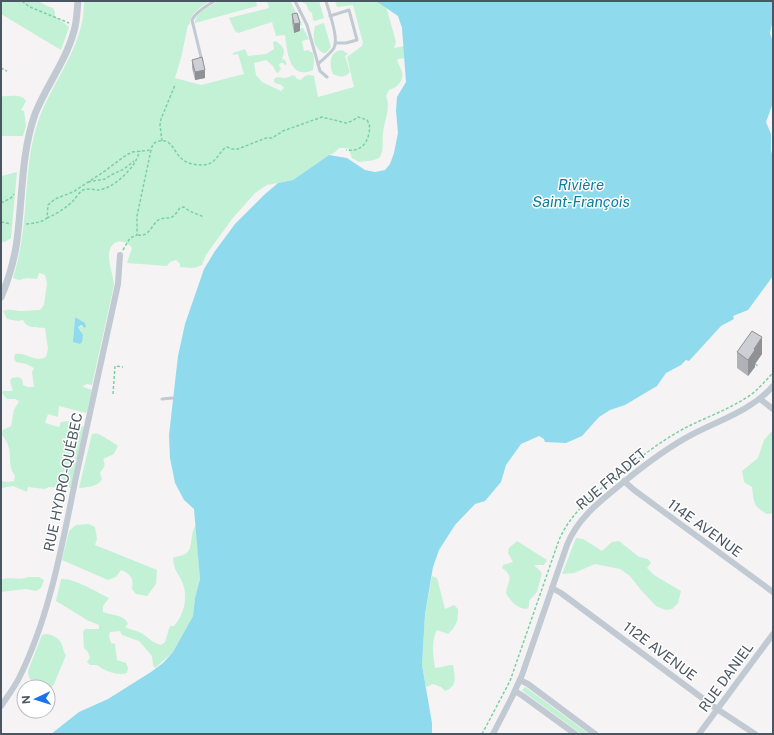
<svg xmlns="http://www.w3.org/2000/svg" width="774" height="735" font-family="'Public Sans',sans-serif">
<rect width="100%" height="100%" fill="#f5f3f3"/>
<!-- green -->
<g fill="#c3f1d5" fill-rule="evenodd">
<path d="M1,1H38L47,6L53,8L55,12V16L69,27L61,50L1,14Z"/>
<path d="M84,1H209C202,7 190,13 190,24L188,25L181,58L175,78L201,85L244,74L238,54L233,55V53L245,49L248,56L266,54L274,49L273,42L276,41C284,48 286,49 282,59L285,60L287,64L285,65L283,63H280L279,65L281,69L278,73L276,72L273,66L266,60L254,63L256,75L262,82L281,91L284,88C281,83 278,85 274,82V79L277,77C282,78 288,79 292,75L295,76L297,79L301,80C304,75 309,74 314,76L318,97L354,87L347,57L362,46L363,43L353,5L337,7L335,1H376L386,6L396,42L394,48L404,46L405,58L397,59C398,64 401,68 402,72C404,81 397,88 389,90L386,96C387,99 388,102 388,105C388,115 384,123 383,133C382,140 384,151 380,157C377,161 364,161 359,162L352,158L348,148H339L334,153L329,155L293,180L267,185L255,193L232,219L206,255L202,265L194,268L180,267V264L176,260L170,262L167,266L127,263L132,248C124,237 111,240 109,253C108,261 113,275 114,285L92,385L87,384L83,386V387L92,390L87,411L86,413L59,406L58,417L48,414L45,423L59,427L61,422L71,421L84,427L71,488L49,487L45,489L28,487L27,492L13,486L1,488V481L8,482L14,481L15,476C7,465 12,455 8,445C7,441 3,437 2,434L3,430L11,426L14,410L19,401L15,399H7L2,393L3,391H13L10,381L12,378L18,377L22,379L23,385L28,387H34L32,372L34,368L26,364L16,362L14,359L15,354C28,352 33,363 46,357L48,349L45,328C36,327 27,329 23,320L18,321L7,319L3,311C10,308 16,311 23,311C29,311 34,310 40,310L44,305L47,283L45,275L39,273L37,279L26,278L19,280L13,278C18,262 21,246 23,230C28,191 26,153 40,116C55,78 85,44 84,1ZM75,318H77L85,323L83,327L78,325L79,329L81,330L73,340Z"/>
<path d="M218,1H256L257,6L195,23C195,12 210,7 218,1Z"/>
<path d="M267,1H291C293,10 300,16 302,25L298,26L292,23L294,33L300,32L299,29L303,28L309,39L302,41L304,51L309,50L310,52H312C315,57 314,64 313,70C289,81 287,50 285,35L276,36L272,22L241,32L238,33L235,31L229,18L269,8Z"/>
<path d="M300,1H319L324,18L315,21L313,20L312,13L309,11L306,4Z"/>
<path d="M324,23L331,47L326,53H323C312,46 313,36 315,26Z"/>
<path d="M342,50L348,54L345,56L350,72C345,78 339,77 333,74C329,64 329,51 342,50Z"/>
<path d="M1,96C9,97 21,93 26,101L21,110L24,111L26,126L23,136H1Z"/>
<path d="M17,172L11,238L5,242H1V176Z"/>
<path d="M773,430V513L767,514C753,506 754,503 752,487L744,482L742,471L758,458L764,440Z"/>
<path d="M92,434C94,434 96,433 98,434C101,435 116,444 118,446L114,454L103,459C106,466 104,467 100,473L102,479C97,487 89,487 79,488Z"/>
<path d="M89,524L95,527L97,539L95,545L157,570L156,584L147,596L136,594L132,589C134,579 131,574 121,570L116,577L108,580L62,560L69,531L76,525Z"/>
<path d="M196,525L200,579L195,598L193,616L173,652L155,668L153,665L152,656L139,641L122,635L120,631L110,632L109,636L111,643L115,644L117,660L126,663L128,668L127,673C118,676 104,671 97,665H90L87,662L90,658L88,652L84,648L83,632L85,629H99V625L87,620L56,601L61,579C74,578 97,592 109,598L103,606V612C111,615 125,615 128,624L125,627C130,630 136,630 141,633C148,637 152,643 161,645L165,642L170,626H174C184,615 188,598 183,584C179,574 173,569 173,558C177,556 182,556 185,554C194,550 189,534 196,525Z"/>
<path d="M576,538L583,539L602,551L612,542L619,541L639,557L648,559L651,563L647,568L654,575L681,591L678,603L672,609L666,610L656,606L641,590L630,576L620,569L595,564L574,573L562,574Z"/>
<path d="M517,541L547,560L544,565H534L542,573L537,592L529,601V606L527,609C518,609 510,601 506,593C508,580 515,577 502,568L503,565L513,562L508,553L509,548Z"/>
<path d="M432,576L437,578L445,609L454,605L458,609C458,622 457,625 448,634L437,630C431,641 433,656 435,668C442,668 446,665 453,665C455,677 458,686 445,691L441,687L433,684L426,687L422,665L425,614Z"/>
<path d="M29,577H39L44,580L41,588L36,591L26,589L1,592V580C11,576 19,581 29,577Z"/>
<path d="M45,634C52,634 60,638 62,645C64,650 63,651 66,655L54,684L51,688L48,689V687C38,687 28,682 28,671L42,635Z"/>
<path d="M525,687L528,689L589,734H581L524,692L522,690Z"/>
</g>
<!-- water -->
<g fill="#90daee">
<path d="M376,1H772L773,6V20L770,33L773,42V103L766,122L771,134V150L773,158V276L748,310L733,316L734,319L721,326L689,361L686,360L681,365L666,373L657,386L625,405L610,410L599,417L582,436L566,443L545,442L544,439L539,436L521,444L506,465L501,482L485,501L475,504L455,525L439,550L433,567L425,614L422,665L432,723V734H51L79,712L108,699L151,672L163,663L173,652L193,616L195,598L200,579L194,509L184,500L175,483L170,458L169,435L178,356L185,324L204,269L215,251L235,224L264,195L278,183L293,180L329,155L347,158L365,170L375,172L385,170L390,164L394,153L398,133L396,111L397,97L406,82L402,28L398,16Z"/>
<path d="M75,318H77L85,323L86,326L85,328L81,325L78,327L83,335L82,342L80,344L73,342V340Z"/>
</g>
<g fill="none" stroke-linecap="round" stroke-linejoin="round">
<!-- path -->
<g stroke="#7ad0a6" stroke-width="1.5" stroke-dasharray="3 2" stroke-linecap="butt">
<path d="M22,1L30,7L69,23"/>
<path d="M1,68L7,71"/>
<path d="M162,141L160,125L161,119L175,85"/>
<path d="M88,182L105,179L111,175L124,169L134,161"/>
<path d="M1,203L11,198L14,194"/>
<path d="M47,218C56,214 66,208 73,201C76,198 79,192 83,190C88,188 94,190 99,190C112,188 128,174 135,162C137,159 138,155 140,151"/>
<path d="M1,222L11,224"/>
<path d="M26,224C34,223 41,223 47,218L48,205L55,199L73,192L102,173L125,156L132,152L151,150"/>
<path d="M138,235C148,237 151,227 157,221C161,217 167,219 172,217C176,215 177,211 180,208L184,207C190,212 197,214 204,217"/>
<path d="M123,250L130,238L137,235V216L151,150C152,145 154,142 159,141C172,138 174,153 182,159C187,164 196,165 203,165C218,164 218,151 227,147L232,149H238L266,138H272L283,131L322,117L346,123L352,121L358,117L367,120C370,125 370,128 369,133C367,145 359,152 346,150"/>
<path d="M755,364L758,366"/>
<path d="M113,394L115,366L123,367"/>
<path d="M482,734L510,681L559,540C572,510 598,491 623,471C642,456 661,441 683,429C704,418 728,410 749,396C758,390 765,381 773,373"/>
</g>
<!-- service -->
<g stroke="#c1cad2" stroke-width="3">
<path d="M295,1L307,25L320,71L327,77"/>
<path d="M330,16L349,10L357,40L346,43H336"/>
<path d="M202,61L192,20C195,12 207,6 214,1"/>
<path d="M318,64C323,59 330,54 334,48C339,38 329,12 326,1"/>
<path d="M162,399L173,398"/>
</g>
<!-- minor -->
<g stroke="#c1cad2" stroke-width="6">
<path d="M760,399L773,409"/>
<path d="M624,481L634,490L773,592"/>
<path d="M552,588L561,593L717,709L755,734"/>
<path d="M520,680L528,684L595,734"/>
<path d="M515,691L523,696L575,734"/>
<path d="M1,706C7,697 14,688 19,678C50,616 62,545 76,477C90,413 104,348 118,284L120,255"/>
<path d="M493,734L512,697L522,675L567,545C577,519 599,502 620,485C643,466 666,448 693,434C720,420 752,410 773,386"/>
<path d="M699,734L773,634"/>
</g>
<!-- tertiary -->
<path stroke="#c1cad2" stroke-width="7" d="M1,297C8,281 13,264 16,247C23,202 20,157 35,114C46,86 66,61 74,31C77,21 77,11 78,1"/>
</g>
<!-- wall -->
<g fill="#b0b2b7">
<path d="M292,14L300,31L294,33L292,23Z"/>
<path d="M192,60L205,78L195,80L192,68Z"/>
<path d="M737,352L762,354L755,364V367L748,376L737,368Z"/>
</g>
<!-- shaded-wall -->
<g fill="#909195">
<path d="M300,23V31L294,33V24Z"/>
<path d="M205,70V78L195,80V72Z"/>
<path d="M762,337V354L755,364V367L748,376V360L754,349Z"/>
</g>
<!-- building -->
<g fill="#cdcfd5" stroke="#909195">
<path d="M297,13L300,23L294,24L292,14Z"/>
<path d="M202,57L205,70L195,72L192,60Z"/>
<path d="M752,331L762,337L754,349L755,350L748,360L737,352Z"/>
</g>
<g text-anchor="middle" stroke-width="3" stroke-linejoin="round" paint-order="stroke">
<!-- street labels -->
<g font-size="14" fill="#4a5661" stroke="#fff">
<text transform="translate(611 479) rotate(-40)" y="5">RUE FRADET</text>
<text transform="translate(63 482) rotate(-78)" y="5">RUE HYDRO-QUÉBEC</text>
<text transform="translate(705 528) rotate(36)" y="5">114E AVENUE</text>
<text transform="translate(660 651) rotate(37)" y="5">112E AVENUE</text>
<text transform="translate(726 677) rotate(-54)" y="5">RUE DANIEL</text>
</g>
<!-- water labels -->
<g font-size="15" font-style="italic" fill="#0c7c9b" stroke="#fff">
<text x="581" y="190">Rivière<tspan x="581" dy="17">Saint-François</tspan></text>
</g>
</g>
<!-- border -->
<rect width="774" height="735" fill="none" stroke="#4a5661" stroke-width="4"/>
<!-- north arrow -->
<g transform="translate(36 699) rotate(266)"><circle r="19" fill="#ffffff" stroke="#b7bbc0"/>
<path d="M0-3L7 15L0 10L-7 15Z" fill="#1a73e8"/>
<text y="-6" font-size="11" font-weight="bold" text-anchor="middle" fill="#4a5661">N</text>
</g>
</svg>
